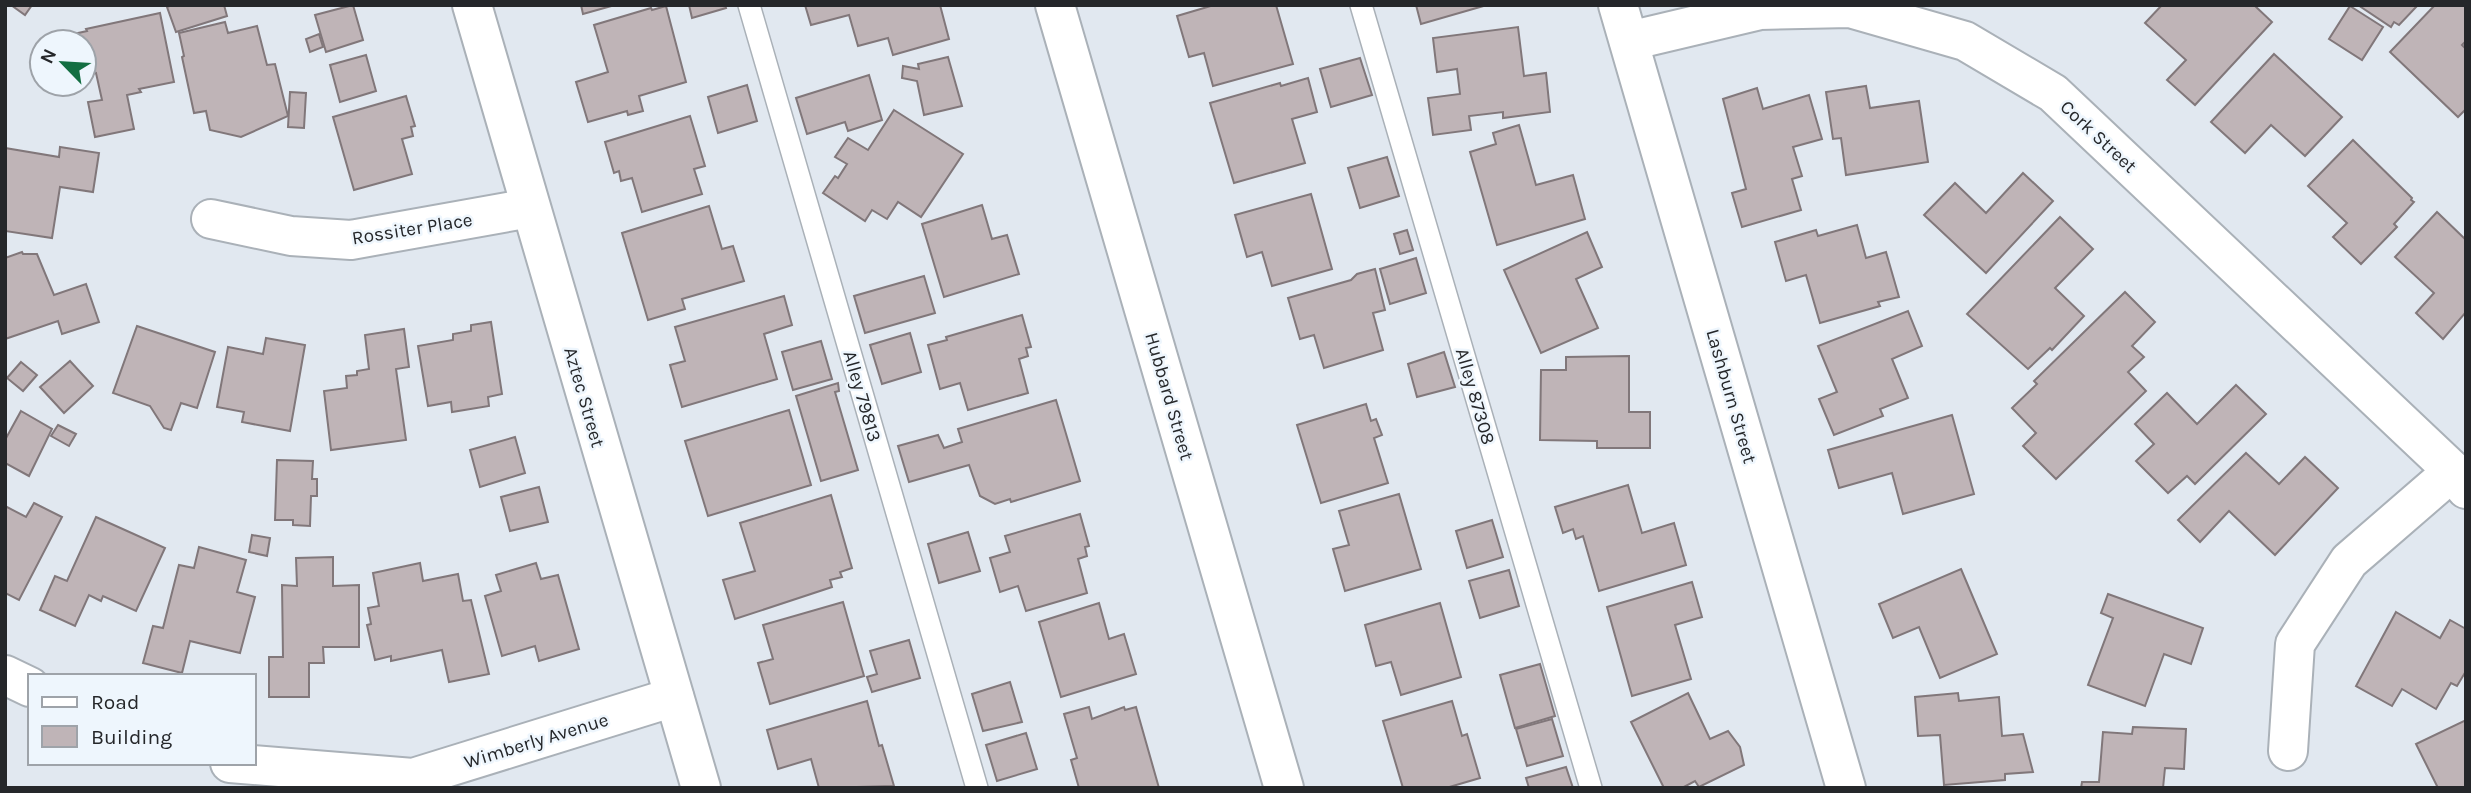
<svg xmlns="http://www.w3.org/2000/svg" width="2471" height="793" font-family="Karla,sans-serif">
<rect width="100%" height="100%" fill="#e1e8f0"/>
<!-- building -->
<g fill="#bfb4b7" stroke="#81777a" stroke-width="2">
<path d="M11,5H32L25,15Z"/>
<path d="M172,5H224L227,16L176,32L167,7Z"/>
<path d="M353,5L363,40L326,52L315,15Z"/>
<path d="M581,5H615L583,14Z"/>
<path d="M689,5H725L726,8L692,18Z"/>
<path d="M805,5H940L949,39L893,55L888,38L858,46L849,15L811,25Z"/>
<path d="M1214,5H1276L1293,64L1213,86L1204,53L1189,57L1177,16Z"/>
<path d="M1416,5H1487L1421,24Z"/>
<path d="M2162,5H2254L2272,22L2195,105L2167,80L2186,60L2145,23Z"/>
<path d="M2358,5H2418L2399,25L2394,22L2391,27Z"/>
<path d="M2435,5H2466V41L2462,45L2466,49V109L2458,117L2390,52Z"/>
<path d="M666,6L686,82L639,96L643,111L628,115L627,111L588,122L576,82L608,72L594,25L651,8L652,10Z"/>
<path d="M2350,6L2383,27L2362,60L2329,39Z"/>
<path d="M160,13L174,82L139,89L141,92L127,95L134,129L95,137L88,102L102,100L96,73L84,76V42H69L74,34L87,31L86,29Z"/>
<path d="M225,22L228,33L257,26L267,65L275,64L288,116L241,137L210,130L206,111L194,113L182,57L184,56L179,33Z"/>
<path d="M1518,27L1524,76L1546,73L1550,112L1503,118V112L1469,116L1471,130L1433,135L1428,98L1460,94L1457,69L1437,72L1433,38Z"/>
<path d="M319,34L323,47L310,52L306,39Z"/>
<path d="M2274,54L2342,117L2305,156L2271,125L2245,153L2211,122Z"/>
<path d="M366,55L376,91L340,102L330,65Z"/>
<path d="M948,57L962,106L924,115L917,81L902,78L903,66L919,69L918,64Z"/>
<path d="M1360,58L1372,95L1331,107L1320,69Z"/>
<path d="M869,75L882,120L848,131L845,122L807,134L796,98Z"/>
<path d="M1308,78L1317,112L1292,119L1305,163L1234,183L1210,103L1280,83L1281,86Z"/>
<path d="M747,85L757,121L718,133L708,97Z"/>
<path d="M1866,86L1870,108L1919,101L1928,162L1846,175L1841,138L1833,139L1826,92Z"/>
<path d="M1757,88L1763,109L1809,95L1822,139L1793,147L1802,176L1792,179L1801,210L1742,227L1732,193L1746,189L1723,99Z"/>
<path d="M290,92L306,93L304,128L288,127Z"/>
<path d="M406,96L415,126L411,127L413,136L402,139L412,174L354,190L333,117Z"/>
<path d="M894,110L963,154L921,217L898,202L887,219L872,210L865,221L823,193L835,176L838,178L847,164L835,157L848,138L868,150Z"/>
<path d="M690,116L705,166L694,169L702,194L642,212L632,178L621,181L619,171L614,173L605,142Z"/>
<path d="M1519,125L1536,185L1573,175L1585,219L1497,245L1470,152L1496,144L1493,133Z"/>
<path d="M2353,140L2412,198L2411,200L2414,202L2394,224L2397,227L2361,264L2333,237L2347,223L2308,186Z"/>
<path d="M60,147L99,153L93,192L60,187L52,238L5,231V148L59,157Z"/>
<path d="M1387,157L1399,196L1360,208L1348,168Z"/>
<path d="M2023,173L2053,201L1986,273L1924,215L1955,183L1986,213Z"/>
<path d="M1311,194L1332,269L1272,286L1262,252L1247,257L1235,215Z"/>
<path d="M982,205L992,239L1007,235L1019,274L944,297L922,224Z"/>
<path d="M709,206L722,249L733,246L744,281L682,299L685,309L648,320L622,233Z"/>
<path d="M2437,212L2466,240V312L2443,339L2416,313L2434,293L2395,257Z"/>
<path d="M2060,217L2093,249L2055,288L2084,316L2052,350L2050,348L2028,369L1967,314Z"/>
<path d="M1857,225L1866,258L1886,252L1899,297L1878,302L1880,306L1820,323L1806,275L1786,281L1775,242L1816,230L1818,236Z"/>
<path d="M1407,230L1413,250L1400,254L1394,234Z"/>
<path d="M1587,232L1602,267L1576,279L1598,328L1541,353L1504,270Z"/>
<path d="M22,252L23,254H37L54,295L86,284L99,322L62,334L58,321L5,339V258Z"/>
<path d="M1416,258L1426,293L1390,304L1380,269Z"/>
<path d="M1375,269L1385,310L1373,313L1383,350L1324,368L1314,335L1300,339L1288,298L1351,280L1357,274Z"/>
<path d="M924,276L935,313L865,333L854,296Z"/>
<path d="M2125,292L2155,322L2132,346L2144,357L2128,372L2146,391L2056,479L2023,446L2036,433L2012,408L2037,384L2034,381Z"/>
<path d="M784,296L792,325L764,334L777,379L682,407L670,365L685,361L675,327Z"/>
<path d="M1908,311L1922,346L1892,359L1908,398L1880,409L1883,416L1834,435L1819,399L1837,392L1818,346Z"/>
<path d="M1022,315L1031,347L1026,348L1028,356L1019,359L1028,393L968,410L960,383L940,389L928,345L947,340L946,337Z"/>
<path d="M491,322L502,394L488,397L489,406L452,412L451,402L428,406L418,346L453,340V334L471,331V325Z"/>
<path d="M137,326L215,352L197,408L181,403L171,430L164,428L150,406L113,393Z"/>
<path d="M404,329L409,367L396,369L406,440L331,450L324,391L347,388L346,376L357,375V371L369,369L365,335Z"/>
<path d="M910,333L921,372L882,384L870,345Z"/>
<path d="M266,338L305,345L290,431L242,422L244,412L217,407L228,347L263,354Z"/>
<path d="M821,341L832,379L793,390L782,352Z"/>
<path d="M1444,352L1455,387L1417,397L1408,364Z"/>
<path d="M1629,356V412H1650V448H1597V441L1540,440L1541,370H1566V357Z"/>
<path d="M70,361L93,386L64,413L40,387Z"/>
<path d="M21,362L37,375L23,391L7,378Z"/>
<path d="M838,383L839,391L835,392L858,470L821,481L796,396Z"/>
<path d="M2236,385L2266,414L2195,484L2187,476L2168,493L2136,461L2154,444L2135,424L2167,393L2197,424Z"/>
<path d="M1056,400L1080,481L1011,502L1010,499L995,504L980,496L969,465L909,482L898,446L938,435L944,448L962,442L958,429Z"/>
<path d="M1366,404L1371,421L1376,419L1382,435L1374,438L1388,483L1321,503L1297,425Z"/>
<path d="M789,410L811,485L708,516L685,441Z"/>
<path d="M21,411L52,429L29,476L5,463V440Z"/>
<path d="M1952,415L1974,494L1903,514L1892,473L1839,488L1828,450Z"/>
<path d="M58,425L76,434L69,446L51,436Z"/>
<path d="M515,437L525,473L480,487L470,450Z"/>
<path d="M2246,453L2279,484L2305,457L2338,488L2275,555L2229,511L2200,542L2178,520Z"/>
<path d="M277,460L313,461L312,479H317V496H311L310,526L293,525V520H275Z"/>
<path d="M1628,485L1642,533L1674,523L1686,565L1599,591L1583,536L1576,539L1573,529L1563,533L1555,507Z"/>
<path d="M539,487L548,522L510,531L501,497Z"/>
<path d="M1399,494L1421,569L1345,591L1333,549L1349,545L1339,511Z"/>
<path d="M831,495L852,568L840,572L842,577L830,580L832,587L735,619L723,580L755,571L740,523Z"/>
<path d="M34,503L62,517L19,600L5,593V506L26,517Z"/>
<path d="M1080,514L1089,546L1085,547L1087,556L1078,559L1087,593L1026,611L1018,586L1000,592L990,558L1010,552L1005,536Z"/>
<path d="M96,517L165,548L136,611L103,596L101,601L89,595L75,626L40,610L55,576L67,581Z"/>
<path d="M1492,520L1503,557L1467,568L1456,531Z"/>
<path d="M968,532L980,571L939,583L928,544Z"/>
<path d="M252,535L270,538L267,556L249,552Z"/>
<path d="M199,547L246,560L237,592L255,597L240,653L190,641L182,673L143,663L153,626L163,628L179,565L194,568Z"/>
<path d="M333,557V586L359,585V647H323L324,663H309V697H269V657H283L282,585L297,586L296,558Z"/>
<path d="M420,563L423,581L458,574L463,601L471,600L489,674L449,682L442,650L391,661V656L375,660L367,625L371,624L368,608L379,606L373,573Z"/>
<path d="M536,563L541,579L558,575L579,649L539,661L535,646L502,656L485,596L501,591L496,575Z"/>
<path d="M1961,569L1997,654L1940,678L1919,627L1893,638L1879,604Z"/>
<path d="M1509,570L1519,606L1480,618L1469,581Z"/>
<path d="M1692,582L1702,617L1675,625L1691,679L1632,696L1607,607Z"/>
<path d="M2108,594L2203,628L2191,664L2164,654L2145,706L2088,685L2113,618L2101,613Z"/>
<path d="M843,602L864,676L770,704L758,663L773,659L763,625Z"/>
<path d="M1099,603L1109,639L1124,634L1136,674L1061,697L1039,622Z"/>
<path d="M1440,603L1461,677L1401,695L1391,662L1376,666L1365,625Z"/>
<path d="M2396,612L2440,638L2450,620L2466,629V671L2457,686L2451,683L2436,709L2402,689L2392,706L2356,686Z"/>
<path d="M909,640L920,678L872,692L867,677L877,674L870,651Z"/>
<path d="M1540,664L1555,716L1515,728L1500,675Z"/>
<path d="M1010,682L1022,722L983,731L972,694Z"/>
<path d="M1688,693L1710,739L1728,731L1740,747L1744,765L1699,787L1695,781L1682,788H1664L1631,722Z"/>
<path d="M1958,693L1959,701L1999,697L2002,736L2023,734L2033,772L2005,774V780L1944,785L1940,735L1918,736L1915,697Z"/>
<path d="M867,701L879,746L882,745L894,786L819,788L811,759L778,769L767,730Z"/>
<path d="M1452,701L1462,736L1467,734L1480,778L1446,788H1403L1383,721Z"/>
<path d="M1089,707L1092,719L1124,707L1125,710L1136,707L1159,788H1079L1071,760L1077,758L1064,714Z"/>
<path d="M1552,719L1563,756L1527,766L1516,729Z"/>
<path d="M2466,720V788H2438L2416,744Z"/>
<path d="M2133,727L2186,729L2184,769L2165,768L2163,788H2081L2082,782H2099L2103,732L2132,734Z"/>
<path d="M1026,733L1037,769L997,781L986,745Z"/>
<path d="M1566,767L1573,788H1529L1526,778Z"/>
</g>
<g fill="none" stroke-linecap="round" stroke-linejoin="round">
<!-- service casing -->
<g stroke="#aab1b8" stroke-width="24">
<g id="service">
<path d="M749,5L977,788"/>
<path d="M1361,5L1591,788"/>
</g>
</g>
<!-- minor casing -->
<g stroke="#aab1b8" stroke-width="42">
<g id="minor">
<path d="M472,5L701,788"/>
<path d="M1618,5L1846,788"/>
<path d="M1629,41L1760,10L1850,8L1965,41L2053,93L2453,471L2466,489"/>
<path d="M211,219L291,236L351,240L530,208"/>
<path d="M5,675L30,687"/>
<path d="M2288,751L2295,644L2349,561L2453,471"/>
<path d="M230,763L413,778L674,697"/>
</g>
</g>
<!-- secondary casing -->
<g stroke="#aab1b8" stroke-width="42">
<path id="secondary" d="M1055,5L1284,788"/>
</g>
<!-- service -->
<use href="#service" stroke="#fff" stroke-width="21"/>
<!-- minor -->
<use href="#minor" stroke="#fff" stroke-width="38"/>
<!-- secondary -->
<use href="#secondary" stroke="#fff" stroke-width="38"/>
</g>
<g text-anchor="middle" stroke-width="5" stroke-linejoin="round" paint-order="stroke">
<!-- street labels -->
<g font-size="19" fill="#25272a" stroke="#eef6fd">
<text transform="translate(2099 136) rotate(43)" y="7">Cork Street</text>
<text transform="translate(412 228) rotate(-9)" y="7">Rossiter Place</text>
<text transform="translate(863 396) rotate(74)" y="7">Alley 79813</text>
<text transform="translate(1170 396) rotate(74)" y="7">Hubbard Street</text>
<text transform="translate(1476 396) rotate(74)" y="7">Alley 87308</text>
<text transform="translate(1732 396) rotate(74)" y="7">Lashburn Street</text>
<text transform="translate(585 397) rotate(74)" y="7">Aztec Street</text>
<text transform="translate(536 740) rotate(-17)" y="7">Wimberly Avenue</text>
</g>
</g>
<!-- border -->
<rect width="2471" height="793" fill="none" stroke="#25272a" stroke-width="14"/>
<!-- legend -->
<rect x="28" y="674" width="228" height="91" fill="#eef6fd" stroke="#9ea3a9" stroke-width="2"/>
<rect x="42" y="697" width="35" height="10" fill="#ffffff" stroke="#9ea3a9" stroke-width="2"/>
<text x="91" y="709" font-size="21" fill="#25272a">Road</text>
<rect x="42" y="726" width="35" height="21" fill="#bfb4b7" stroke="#9ea3a9" stroke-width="2"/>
<text x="91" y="744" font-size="21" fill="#25272a">Building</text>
<!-- north arrow -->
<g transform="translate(63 63) rotate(295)"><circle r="33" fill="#eef6fd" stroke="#9ea3a9" stroke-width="2"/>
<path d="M0-5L12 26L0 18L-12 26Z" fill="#136e42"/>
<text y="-10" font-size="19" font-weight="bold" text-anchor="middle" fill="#25272a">N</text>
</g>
</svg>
